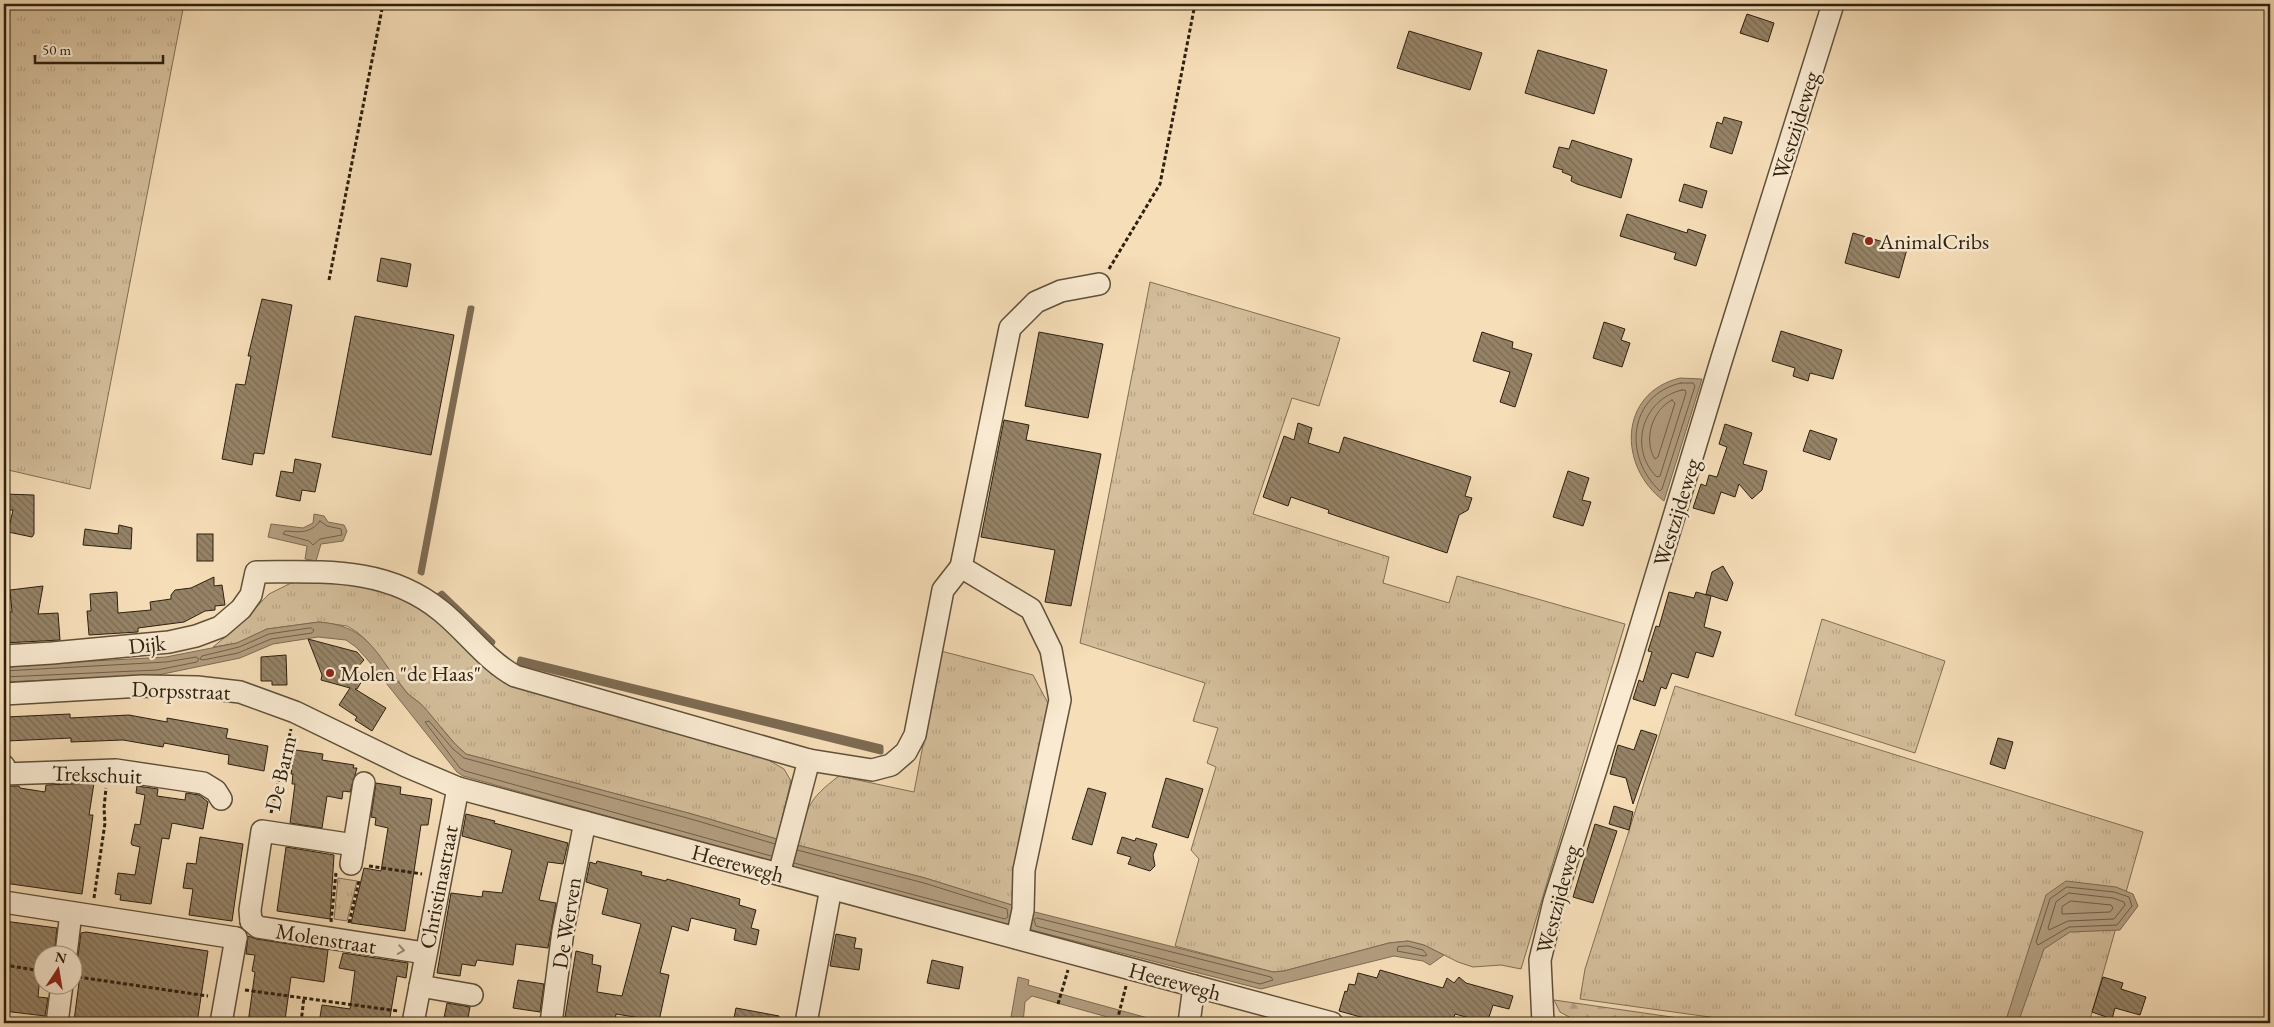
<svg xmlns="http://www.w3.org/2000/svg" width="2274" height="1027" font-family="'EB Garamond',serif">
<defs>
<pattern id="grass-tufts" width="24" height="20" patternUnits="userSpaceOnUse" patternTransform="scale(1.25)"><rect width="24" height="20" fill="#d4be9b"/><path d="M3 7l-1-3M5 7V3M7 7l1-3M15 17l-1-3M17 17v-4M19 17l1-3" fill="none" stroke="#b6a384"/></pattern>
<pattern id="forest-firs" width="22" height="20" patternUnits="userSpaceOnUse" patternTransform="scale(1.25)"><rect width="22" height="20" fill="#d4be9b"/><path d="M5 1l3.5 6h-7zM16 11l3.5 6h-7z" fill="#b6a384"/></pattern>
<pattern id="building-back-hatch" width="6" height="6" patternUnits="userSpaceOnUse" patternTransform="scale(1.25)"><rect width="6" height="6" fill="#968367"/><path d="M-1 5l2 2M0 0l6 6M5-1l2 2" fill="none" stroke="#7b6b53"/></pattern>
</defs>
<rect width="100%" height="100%" fill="#f6deb8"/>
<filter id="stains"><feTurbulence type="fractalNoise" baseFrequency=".004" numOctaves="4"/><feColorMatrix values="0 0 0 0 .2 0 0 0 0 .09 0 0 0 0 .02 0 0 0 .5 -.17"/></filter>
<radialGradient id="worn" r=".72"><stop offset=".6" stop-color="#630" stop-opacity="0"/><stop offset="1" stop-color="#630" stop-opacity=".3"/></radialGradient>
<!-- grass -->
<g fill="url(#grass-tufts)" stroke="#806f55">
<path d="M4,4H184L90,489L4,469Z"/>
<path d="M1150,282L1340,338L1319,406L1292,398L1253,514L1389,557L1383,583L1449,603L1457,576L1625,624L1521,969L1501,965L1473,967L1458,962L1424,945L1408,941L1389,943L1284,971L1273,972L1175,946L1199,859L1191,850L1216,767L1207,763L1218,728L1193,721L1205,683L1080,643Z"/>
<path d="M318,580L370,587L411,601L427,611L491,674L515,687L765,758L784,769L791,781L777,839L692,814L466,754L457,746L421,704L408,694L367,641L357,632L347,626L319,622L267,629L237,643L213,647L235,629L269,594L291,583Z"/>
<path d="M1822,619L1945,661L1915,753L1795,715Z"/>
<path d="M941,651L1033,675L1050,707L1015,906L925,878L797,845C807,808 807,800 839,776L914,792Z"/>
<path d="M1675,686L2143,832L2089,1023H1753L1580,999L1585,969Z"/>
<path d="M338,878L357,881L347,921L334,919Z"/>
</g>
<!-- forest -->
<path fill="url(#forest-firs)" stroke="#806f55" d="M1554,1000L1713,1023H1624L1573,1019L1560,1012Z"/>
<!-- water -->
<g fill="#b29d7f" stroke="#7d6b52">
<path d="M1680,378L1702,379L1664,501C1618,467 1618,393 1680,378Z"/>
<path d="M314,514L324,516L328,522L344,525L347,531L343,541L321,544L316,561L305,559L307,546L268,537L271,524L303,528L313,523Z"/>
<path d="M319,622C372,626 377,658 407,693C412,698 418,701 422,705C437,721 449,740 466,754L692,814L797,845L925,878L1015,906L1011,925L837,880L463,776L457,772L367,659L356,647L346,640L318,637L273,644L240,658L158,675L4,682V666L166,657L237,643L267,629Z"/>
<path d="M2066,881L2116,887L2133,894L2138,906L2120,930L2070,932L2044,949L2018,1023H2005L2046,895Z"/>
<path d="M1031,911L1273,972L1284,971L1389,943L1408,941L1424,945L1444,955L1430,965L1423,961L1394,956L1261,989L1028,929Z"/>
<path d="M1018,977L1029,980L1028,985L1166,1023H1129L1032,996L1025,1002L1023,1023H1010Z"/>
</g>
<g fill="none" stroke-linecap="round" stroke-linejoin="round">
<!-- shore -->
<g stroke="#705e47" stroke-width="1">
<path d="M1681,383H1693L1695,386L1662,489L1660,491C1623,457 1628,395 1681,383Z"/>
<path d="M1682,390H1685L1686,393L1660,476L1657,477C1628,449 1642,399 1682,390Z"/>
<path d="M1672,400L1675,403L1658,457L1655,459C1643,440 1652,410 1672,400Z"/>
<path d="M320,521L327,526L341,529L342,535L320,539L313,545L309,541L283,534L285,531C300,532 310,534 320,521Z"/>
<path d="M311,628L314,630L312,633L271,639L238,653L203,660L200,659L202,656L239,647L269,634Z"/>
<path d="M4,671L166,662L196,657L199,659L197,662L157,670L4,677"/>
<path d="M771,856L465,771L460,768L425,722L429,721L453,749L464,758L691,819L775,844"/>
<path d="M794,863L1005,919L1008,917L1007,909L924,883L797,850"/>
<path d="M2067,887L2114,892L2129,897L2132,906L2117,925L2069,927L2038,945L2036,942L2050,899Z"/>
<path d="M2069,893L2113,898L2124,902L2125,905L2114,919L2068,921L2049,930L2048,928L2056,902Z"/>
<path d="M2071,901L2111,905L2113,908L2110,912L2062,914V907Z"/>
<path d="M1037,918L1271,977L1273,980L1260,984L1036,926L1034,920Z"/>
<path d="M1408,946L1423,950L1427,955L1424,956L1397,951L1398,947Z"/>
</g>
<!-- stream -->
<g stroke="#7d6b52" stroke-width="5">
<path d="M470,308H472L422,573L420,572Z"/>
<path d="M442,593L493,642L491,645L439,595Z"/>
<path d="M520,659L881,747V752L519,663Z"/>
</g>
</g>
<!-- building -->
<g fill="url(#building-back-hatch)" stroke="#2d200f">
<path d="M1747,14L1774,23L1768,42L1740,33Z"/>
<path d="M1409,31L1482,53L1470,90L1397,68Z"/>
<path d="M1538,50L1607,70L1594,114L1525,93Z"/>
<path d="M1724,117L1742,122L1732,154L1710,147L1717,122L1722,124Z"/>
<path d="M1572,140L1632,159L1621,198L1577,184L1571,181L1572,176L1562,172L1563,170L1553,167L1559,147L1569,149Z"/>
<path d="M1684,184L1707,191L1702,208L1679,201Z"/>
<path d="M1627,214L1687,233L1688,229L1706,235L1696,266L1674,259L1676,253L1620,236Z"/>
<path d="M1853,233L1907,249L1899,278L1845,263Z"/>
<path d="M381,258L411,264L407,287L377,281Z"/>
<path d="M262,299L292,305L264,454L254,453L252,465L222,459L236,384L245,385L251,356H248Z"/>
<path d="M355,316L454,335L431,455L332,437Z"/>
<path d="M1604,322L1625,329L1621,340L1630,343L1622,367L1593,358Z"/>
<path d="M1781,331L1842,350L1833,379L1810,373L1808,381L1793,376L1795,368L1772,361Z"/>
<path d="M1039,332L1103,344L1088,418L1025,406Z"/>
<path d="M1482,332L1513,342L1512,348L1532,354L1515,407L1500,402L1510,372L1473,361Z"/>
<path d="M1004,420L1029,425L1026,440L1101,454L1071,606L1045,602L1055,550L981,537Z"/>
<path d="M1298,423L1312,428L1308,443L1339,453L1344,437L1471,477L1465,496L1472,498L1468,510L1459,515L1447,553L1328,513L1329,510L1291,497L1288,506L1263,497L1284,436L1294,440Z"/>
<path d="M1725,424L1752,433L1743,464L1767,471L1762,490L1752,499L1739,484L1735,497L1721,492L1714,514L1693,508L1701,484L1706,486L1709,475L1717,477L1727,447L1719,444Z"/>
<path d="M1810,430L1837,439L1830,460L1803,451Z"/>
<path d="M295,459L321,464L315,492L302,490L300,501L276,496L281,471L293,473Z"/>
<path d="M1568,471L1589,478L1582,500L1591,502L1583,526L1553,517Z"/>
<path d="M4,494L34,495V534L32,537L8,532L13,510H4Z"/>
<path d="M119,525L132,528L131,549L83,545L85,529L118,534Z"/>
<rect x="197" y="534" width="16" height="27"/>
<path d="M1723,566L1733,583L1727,601L1706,594L1712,572Z"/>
<path d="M214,577V586L222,585L225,605L215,606V610L205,611L184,622L138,628V632L89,635L87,611H91L90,594L117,592L118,613L151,610L150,602L171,599V595L175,590L191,588Z"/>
<path d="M43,586L38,614L58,613L60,640L4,643V612H12L10,590Z"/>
<path d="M1669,592L1694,598L1696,592L1711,596L1704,627L1721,632L1713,657L1696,652L1688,678L1672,673L1666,689L1661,687L1655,706L1633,699L1639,680L1643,682L1652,652L1648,651L1656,626L1659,627Z"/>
<path d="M308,639L357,652L364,660L355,670L365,676L357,689H355L386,708L372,731L355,720L357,717L339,705L350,688L321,680L322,675Z"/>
<path d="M286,655L287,685H272V681H261V657Z"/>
<path d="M70,714V718L129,715L167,722V718L228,729L226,738L268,746L264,771L228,764L229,755L164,743L163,747L123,740L71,742V738L7,741L6,717Z"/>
<path d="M1641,730L1657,735L1633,804L1626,778L1610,774L1618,745L1634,750Z"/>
<path d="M1998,738L2013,742L2005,769L1990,764Z"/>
<path d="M296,750L323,754L322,760L354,765L353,768H357L350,792L343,791L342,799L327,796L322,828L290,823L295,784H292L293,774H291L294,753Z"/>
<path d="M1166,778L1203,789L1188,838L1152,827Z"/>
<path d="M94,783L89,815H93L82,894L4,883V786H19L20,788L45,792L46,785Z"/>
<path d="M376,783L401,787L400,794L432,799L428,825H421L405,931L351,923L364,868L381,871L388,828L375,825L376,818L371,817Z"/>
<path d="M137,786L158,789L157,796L185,800L186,793L199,795L208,802L203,829L172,823L169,839L162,838L151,904L120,900L121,895L115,894L118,873L135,875L140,847L132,845L131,843L135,824L140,825L145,795L136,793Z"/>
<path d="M1088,788L1106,793L1092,845L1072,839Z"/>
<path d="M1614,806L1633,812L1629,830L1609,824Z"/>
<path d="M466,814L495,821L494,823L568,843L563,864L548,862L539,900L556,903L548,948L516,944L513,965L477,960L475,966L462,964L460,976L437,973L451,893L482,897L483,891L502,893L512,850L462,836Z"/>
<path d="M1595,824L1617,831L1593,903L1573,897Z"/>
<path d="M200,837L243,844L232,921L189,915L193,889L183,888L187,863L196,864Z"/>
<path d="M1122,837L1135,841L1136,838L1157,844L1153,855L1155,866L1150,871L1128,864L1131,857L1117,853Z"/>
<path d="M286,847L334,855L330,919L277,911Z"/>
<path d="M597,861L642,872L641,875L666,881L667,879L740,899L739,905L756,910L751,928L759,930L756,945L734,940L736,929L691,918L688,931L672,926L660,973L669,975L659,1021L616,1014L615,1023H564L576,951L593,955L592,964L601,966L597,992L622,996L641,924L602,914L608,889L586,882L590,862L596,864Z"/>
<path d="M4,921L57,928L54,954H42L38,997L48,998L45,1016L4,1011V968L8,940L4,939Z"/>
<path d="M86,932L208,951L197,1023H90L74,1021L80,975L72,974V964L78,956L81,933Z"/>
<path d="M836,934L856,938L854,948L862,949L859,970L830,966Z"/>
<path d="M248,936L256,939L328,950L324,982L291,977L285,1020L267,1017L266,1023H248L255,972L252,971L255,955L246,954Z"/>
<path d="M343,953L408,963L406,978L397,976L389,1023H319L322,1005L350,1009L355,971L339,968Z"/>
<path d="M932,960L963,967L959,989L927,983Z"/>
<path d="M1380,970L1443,988L1447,978L1454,983L1459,977L1466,983L1513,996L1509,1009L1493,1005L1487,1023L1455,1014L1452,1023H1382L1339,1011L1345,991L1347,992L1349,984L1355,985L1358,973L1377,978Z"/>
<path d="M2103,977L2123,983L2121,989L2146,997L2140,1015L2115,1008L2112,1019L2092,1012Z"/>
<path d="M518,980L544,984L540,1012L513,1008Z"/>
<path d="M447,1003L470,1007L467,1023H443Z"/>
<path d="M736,1008L779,1016V1023H733Z"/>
</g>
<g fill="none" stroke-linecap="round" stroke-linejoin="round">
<!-- minor casing -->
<g stroke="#5f5039" stroke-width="24">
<g id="minor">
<path d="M961,567L1031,609L1051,650L1060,700L1024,870L1023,910L1017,938"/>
<path d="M4,656L52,653L169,642L196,636L220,627L241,609L251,595L256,572C322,572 386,566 441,611C467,632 486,660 515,676L809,760L872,770L891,765L906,752L915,735L943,590L961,567L1010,328L1036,302L1061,291L1099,284"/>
<path d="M4,694L142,686L197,687L240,692L295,712L406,766L458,788L1332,1023"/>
<path d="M4,766V774L116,770L203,783L216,791L221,799"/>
<path d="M351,864L354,845"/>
<path d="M779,874L809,760"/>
<path d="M4,902L236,938"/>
<path d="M251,921L250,910L262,831L354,845L364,783"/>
<path d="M251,921L258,927L425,953"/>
<path d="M66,954L71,913"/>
<path d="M420,986L472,995"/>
<path d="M57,1023L62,984"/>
<path d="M221,1023L236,938"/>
<path d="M413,1023L458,788"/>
<path d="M551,1023L563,931L585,822"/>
<path d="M806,1023L831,888"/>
<path d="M1189,1023L1194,986"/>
<path d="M1543,1023L1540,960L1554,902L1629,665L1722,358L1833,4"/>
</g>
</g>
<!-- path -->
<g stroke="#2d200f" stroke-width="3" stroke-dasharray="4 2.5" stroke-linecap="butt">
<path d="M1109,269L1160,184L1195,4"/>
<path d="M329,280L383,4"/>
<path d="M271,813L291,729"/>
<path d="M369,866L422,874"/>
<path d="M94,898L105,823L104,808L106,788"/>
<path d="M331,922L336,873"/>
<path d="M349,923L359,881"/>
<path d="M4,965L42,971"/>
<path d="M78,977L208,996"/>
<path d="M245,990L398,1011"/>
<path d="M1058,1004L1068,970"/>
<path d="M1117,1021L1126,986"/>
<path d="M301,1023L304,997"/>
</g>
<!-- minor -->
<use href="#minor" stroke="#f9ead1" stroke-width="21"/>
</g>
<!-- one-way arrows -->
<defs><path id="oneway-chevron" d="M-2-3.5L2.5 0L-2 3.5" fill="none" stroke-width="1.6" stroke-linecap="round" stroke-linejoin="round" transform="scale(1.25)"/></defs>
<use stroke="#9d8f7a" href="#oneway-chevron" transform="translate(401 950) rotate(9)"/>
<!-- markers -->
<g fill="#8f2418" stroke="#f9ead1" stroke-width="2">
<circle cx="1869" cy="241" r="5"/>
<circle cx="330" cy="673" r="5"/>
</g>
<g text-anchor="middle" stroke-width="5" stroke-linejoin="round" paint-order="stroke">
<!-- street labels -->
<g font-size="22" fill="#2d200f" stroke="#f9ead1">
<text transform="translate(1795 125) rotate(-73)" y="8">Westzijdeweg</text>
<text transform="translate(1676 512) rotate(-73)" y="8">Westzijdeweg</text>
<text transform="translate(147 644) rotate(-6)" y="8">Dijk</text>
<text transform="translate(181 690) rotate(2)" y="8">Dorpsstraat</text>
<text transform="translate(280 773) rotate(-77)" y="8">De Barm</text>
<text transform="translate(97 774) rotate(2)" y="8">Trekschuit</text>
<text transform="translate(738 863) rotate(15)" y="8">Heerewegh</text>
<text transform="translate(438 887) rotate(-79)" y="8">Christinastraat</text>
<text transform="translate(1557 899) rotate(-75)" y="8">Westzijdeweg</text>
<text transform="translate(566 923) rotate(-81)" y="8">De Werven</text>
<text transform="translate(326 938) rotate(9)" y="8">Molenstraat</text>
<text transform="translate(1175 981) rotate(15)" y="8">Heerewegh</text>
</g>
<!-- poi labels -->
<g font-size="22" fill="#2d200f" stroke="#f9ead1" text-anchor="start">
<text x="1879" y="249">AnimalCribs</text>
<text x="340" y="681">Molen "de Haas"</text>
</g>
</g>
<!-- margin -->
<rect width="2274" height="1027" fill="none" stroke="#f6deb8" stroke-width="20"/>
<rect x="5" y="5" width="2264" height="1017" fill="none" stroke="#2d200f" stroke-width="2.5"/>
<rect x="10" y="10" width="2254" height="1007" fill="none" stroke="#2d200f"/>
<!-- north arrow -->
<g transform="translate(58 970) rotate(12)"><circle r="24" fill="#f9ead1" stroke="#a79983"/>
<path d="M0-4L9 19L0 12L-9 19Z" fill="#8f2418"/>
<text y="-8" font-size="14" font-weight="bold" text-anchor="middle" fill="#2d200f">N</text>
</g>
<!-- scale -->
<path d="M35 55v8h128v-8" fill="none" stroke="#2d200f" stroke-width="2.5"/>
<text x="42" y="55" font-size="15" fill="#2d200f" stroke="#f9ead1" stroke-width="4" paint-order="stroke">50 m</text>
<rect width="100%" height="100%" filter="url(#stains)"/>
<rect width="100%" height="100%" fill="url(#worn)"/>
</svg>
